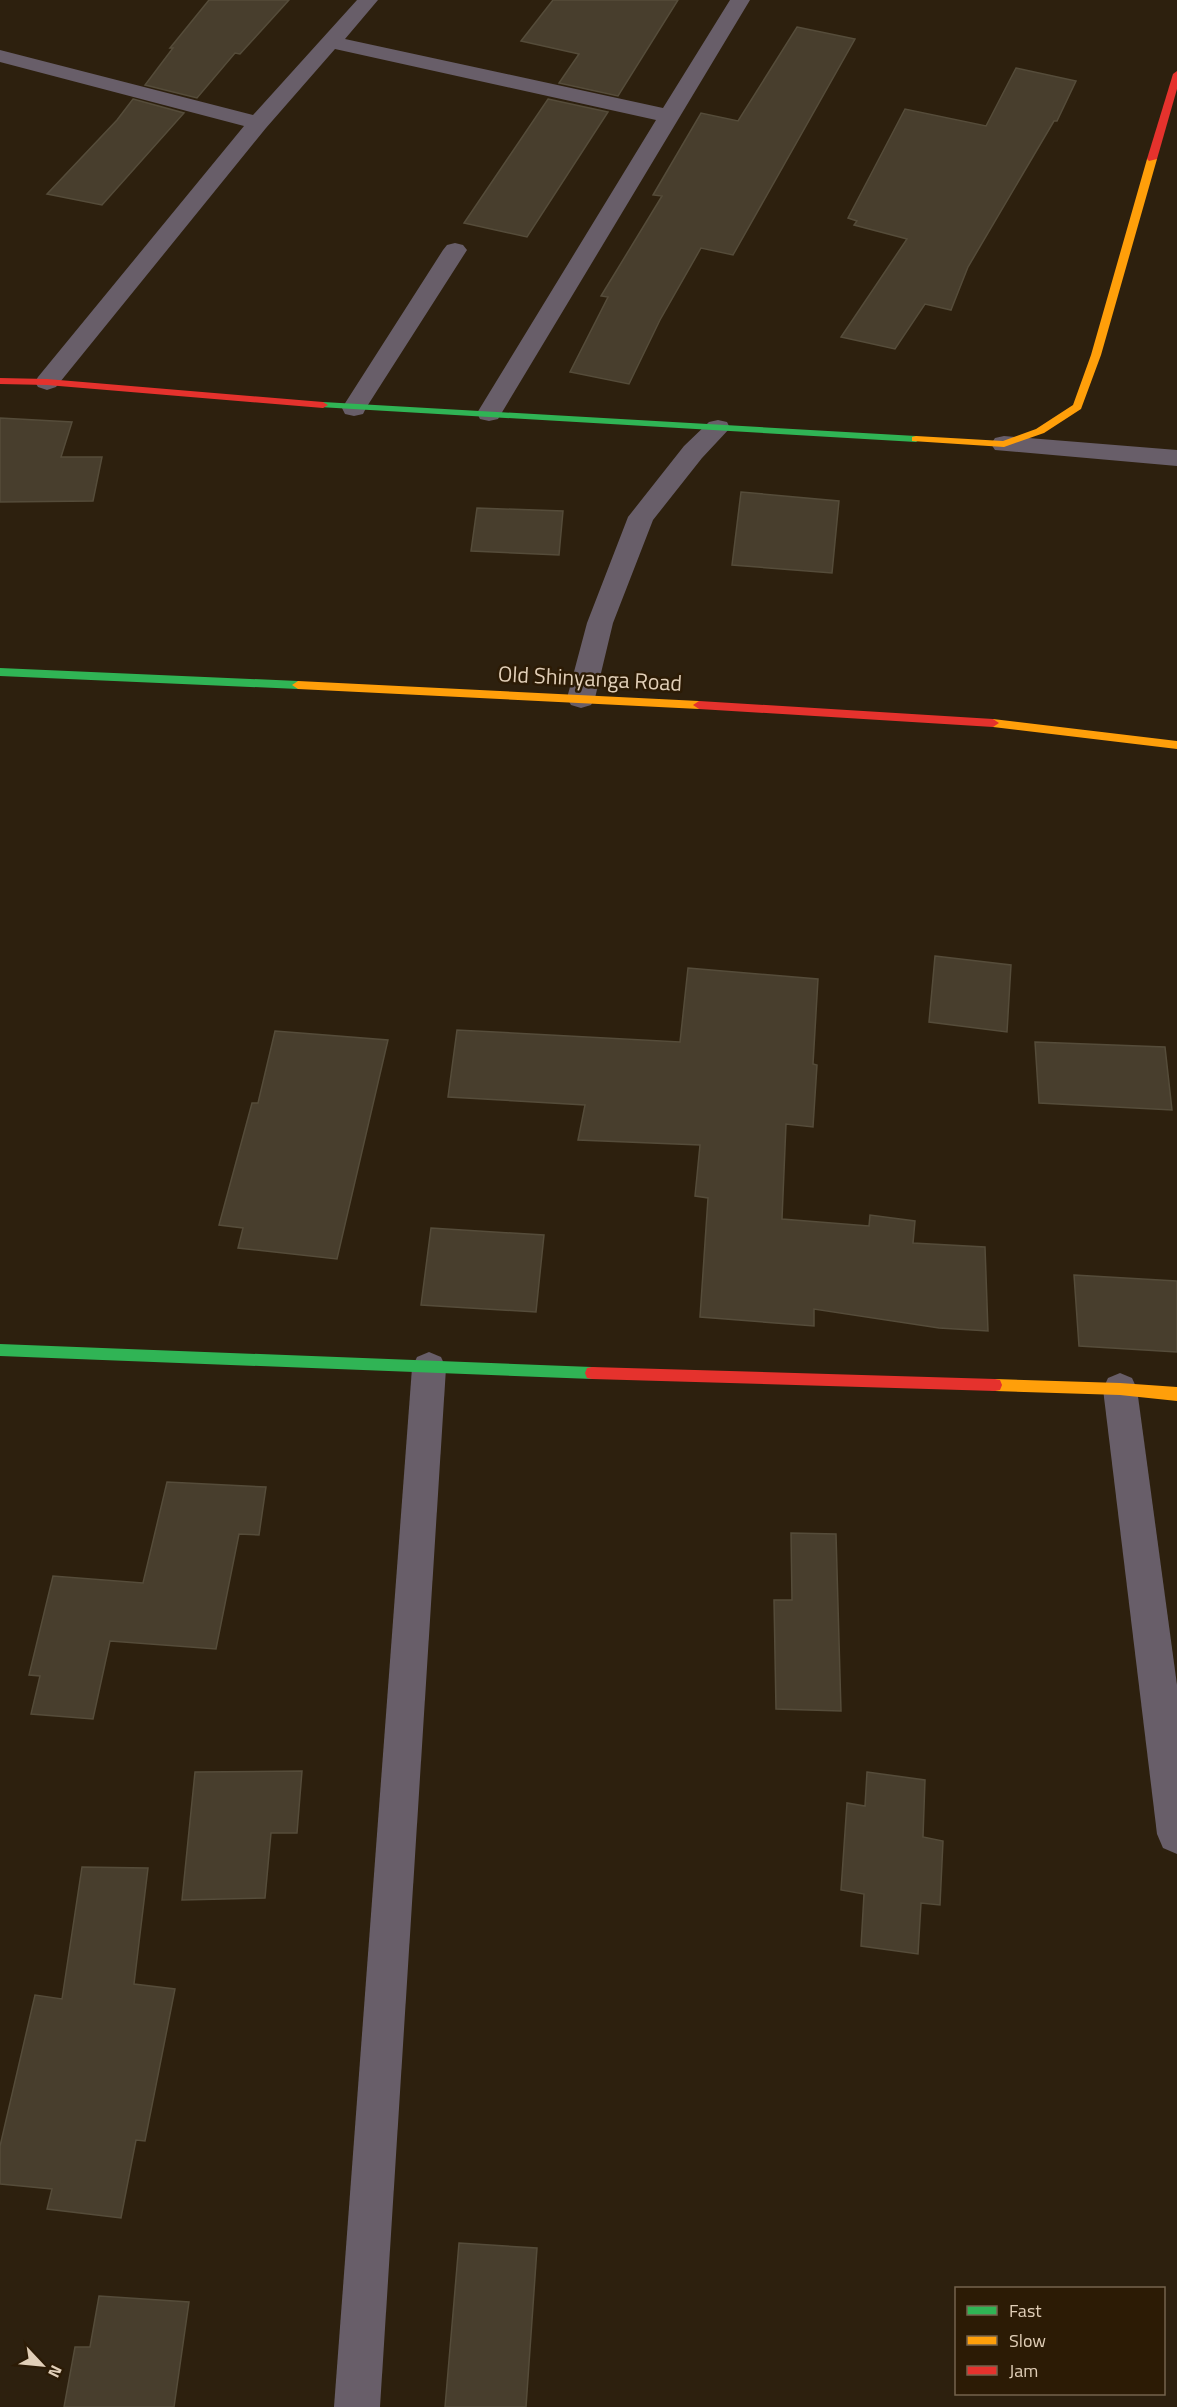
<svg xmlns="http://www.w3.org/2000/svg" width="1177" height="2407" font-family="'Titillium Web',sans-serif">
<rect width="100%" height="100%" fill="#2d200e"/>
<!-- building -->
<g fill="#483e2d" stroke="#554c3a" stroke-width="1.5">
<path d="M209,0H289L240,54L235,53L197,98L145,85L173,48H170Z"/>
<path d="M553,0H678L618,96L559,83L579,54L521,41Z"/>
<path d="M797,27L855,39L733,255L701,248L660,320L629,384L570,372L608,297L601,296L662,196L653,195L701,113L738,121Z"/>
<path d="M1016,68L1076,81L1057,121H1054L968,267L951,310L925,304L895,349L841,337L907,239L854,225L857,221L848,218L905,109L986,126Z"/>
<path d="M133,99L184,113L102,205L47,194L117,120Z"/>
<path d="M548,99L608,112L527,237L464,223Z"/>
<path d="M0,418L72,422L61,457H102L93,501L0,502Z"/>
<path d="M741,492L839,501L832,573L732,565Z"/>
<path d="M477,508L563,511L559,555L471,551Z"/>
<path d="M935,956L1011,965L1007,1032L929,1022Z"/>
<path d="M688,968L818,979L813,1064L817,1065L813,1127L786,1124L782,1219L869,1226L870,1215L915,1221L913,1243L985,1247L988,1331L939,1328L814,1309V1326L700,1317L708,1198L695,1196L700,1145L578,1140L585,1105L448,1097L457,1030L680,1042Z"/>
<path d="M275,1031L388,1040L337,1259L238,1248L243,1228L219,1225L252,1103H258Z"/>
<path d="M1035,1042L1165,1047L1172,1110L1039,1103Z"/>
<path d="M431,1228L544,1235L536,1312L421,1305Z"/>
<path d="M1074,1275L1177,1281V1352L1079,1346Z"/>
<path d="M167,1482L266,1487L259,1535L239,1534L216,1649L110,1641L93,1719L31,1714L40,1676L29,1675L53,1576L143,1583Z"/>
<path d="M791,1533L836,1534L841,1711L776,1709L774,1600H792Z"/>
<path d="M302,1771L297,1833H271L265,1898L182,1900L195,1772Z"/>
<path d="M867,1772L925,1780L923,1837L943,1841L940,1905L921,1903L918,1954L861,1946L864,1894L841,1890L847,1803L865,1806Z"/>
<path d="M82,1867L148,1868L134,1984L175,1989L145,2141L136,2140L121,2218L47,2209L52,2189L0,2184V2146L35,1995L62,1999Z"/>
<path d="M459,2243L537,2248L526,2407H445Z"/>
<path d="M99,2296L189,2302L174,2407H64L75,2347H90Z"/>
</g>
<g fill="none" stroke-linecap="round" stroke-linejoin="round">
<!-- street -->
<g fill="#685e69" fill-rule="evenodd">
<path d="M357,0H378L345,39L663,108L730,0H750L498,419L489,421L480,419L477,413L656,120L335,49L266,128L56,387L47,390L38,387L35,382L38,377L244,126L0,62V50L253,115Z"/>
<path d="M455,243L463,245L467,250L366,408L363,414L354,416L345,414L342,408L443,250L447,245Z"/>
<path d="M718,420L727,422L730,428L702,458L653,520L613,623L595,698L591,705L581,708L571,705L567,698L587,623L628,517L684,446L709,422Z"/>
<path d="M1004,436L1177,450V466L995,450L991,444L995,438Z"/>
<path d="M429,1352L441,1357L446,1368L380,2407H334L412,1368L417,1357Z"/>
<path d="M1120,1373L1132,1378L1137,1389L1177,1685V1854L1163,1848L1157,1834L1103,1389L1108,1378Z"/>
</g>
<!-- fast -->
<g fill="#30b455" fill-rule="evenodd">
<path d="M323,402L916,436L921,439L916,442L319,407L318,405Z"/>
<path d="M0,668L298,681L304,685L298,689L0,676Z"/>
<path d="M0,1344L592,1367L597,1368L599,1373L597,1378L592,1379L0,1356Z"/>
</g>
<!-- slow -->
<g fill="#ff9f0a" fill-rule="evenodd">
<path d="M1152,156L1157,159L1101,355L1081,409L1044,433L1004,447L912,441V437L916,436L1003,441L1036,429L1073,405L1091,355L1147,159Z"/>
<path d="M298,681L699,701L705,705L699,709L298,689L292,685Z"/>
<path d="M993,719L1177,741V749L993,727L987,723Z"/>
<path d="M995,1379L1120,1383L1177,1387V1401L1120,1395L995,1391L990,1390L988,1385L990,1380Z"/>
</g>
<!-- jam -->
<g fill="#e5322d" fill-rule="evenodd">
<path d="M1177,71V89L1157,159L1149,161L1147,159L1173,74Z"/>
<path d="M0,378L47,379L323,402L328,405L323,408L47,385L0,384Z"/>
<path d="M699,701L993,719L999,723L993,727L699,709L693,705Z"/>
<path d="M592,1367L995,1379L1000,1380L1002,1385L1000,1390L995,1391L592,1379L587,1378L585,1373L587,1368Z"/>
</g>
</g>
<g text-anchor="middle" stroke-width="5" stroke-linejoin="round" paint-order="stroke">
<!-- street labels -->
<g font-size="22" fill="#e1cfb8" stroke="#2c1b05">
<text transform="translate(590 678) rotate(3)" y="8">Old Shinyanga Road</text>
</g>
</g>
<!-- legend -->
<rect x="955" y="2287" width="210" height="108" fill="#2c1b05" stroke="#74634d" stroke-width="1.5"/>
<rect x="967" y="2306" width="30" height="9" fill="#30b455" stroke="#74634d" stroke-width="1.5"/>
<text x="1009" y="2317" font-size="18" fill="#e1cfb8">Fast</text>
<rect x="967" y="2336" width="30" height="9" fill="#ff9f0a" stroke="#74634d" stroke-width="1.5"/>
<text x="1009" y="2347" font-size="18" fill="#e1cfb8">Slow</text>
<rect x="967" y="2366" width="30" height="9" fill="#e5322d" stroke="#74634d" stroke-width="1.5"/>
<text x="1009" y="2377" font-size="18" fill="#e1cfb8">Jam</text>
<!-- north arrow -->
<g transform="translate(42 2365) rotate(116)" stroke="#2c1b05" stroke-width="4.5" paint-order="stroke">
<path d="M0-4.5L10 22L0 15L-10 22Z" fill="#e1cfb8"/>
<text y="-9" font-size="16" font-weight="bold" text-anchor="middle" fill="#e1cfb8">N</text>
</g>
</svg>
